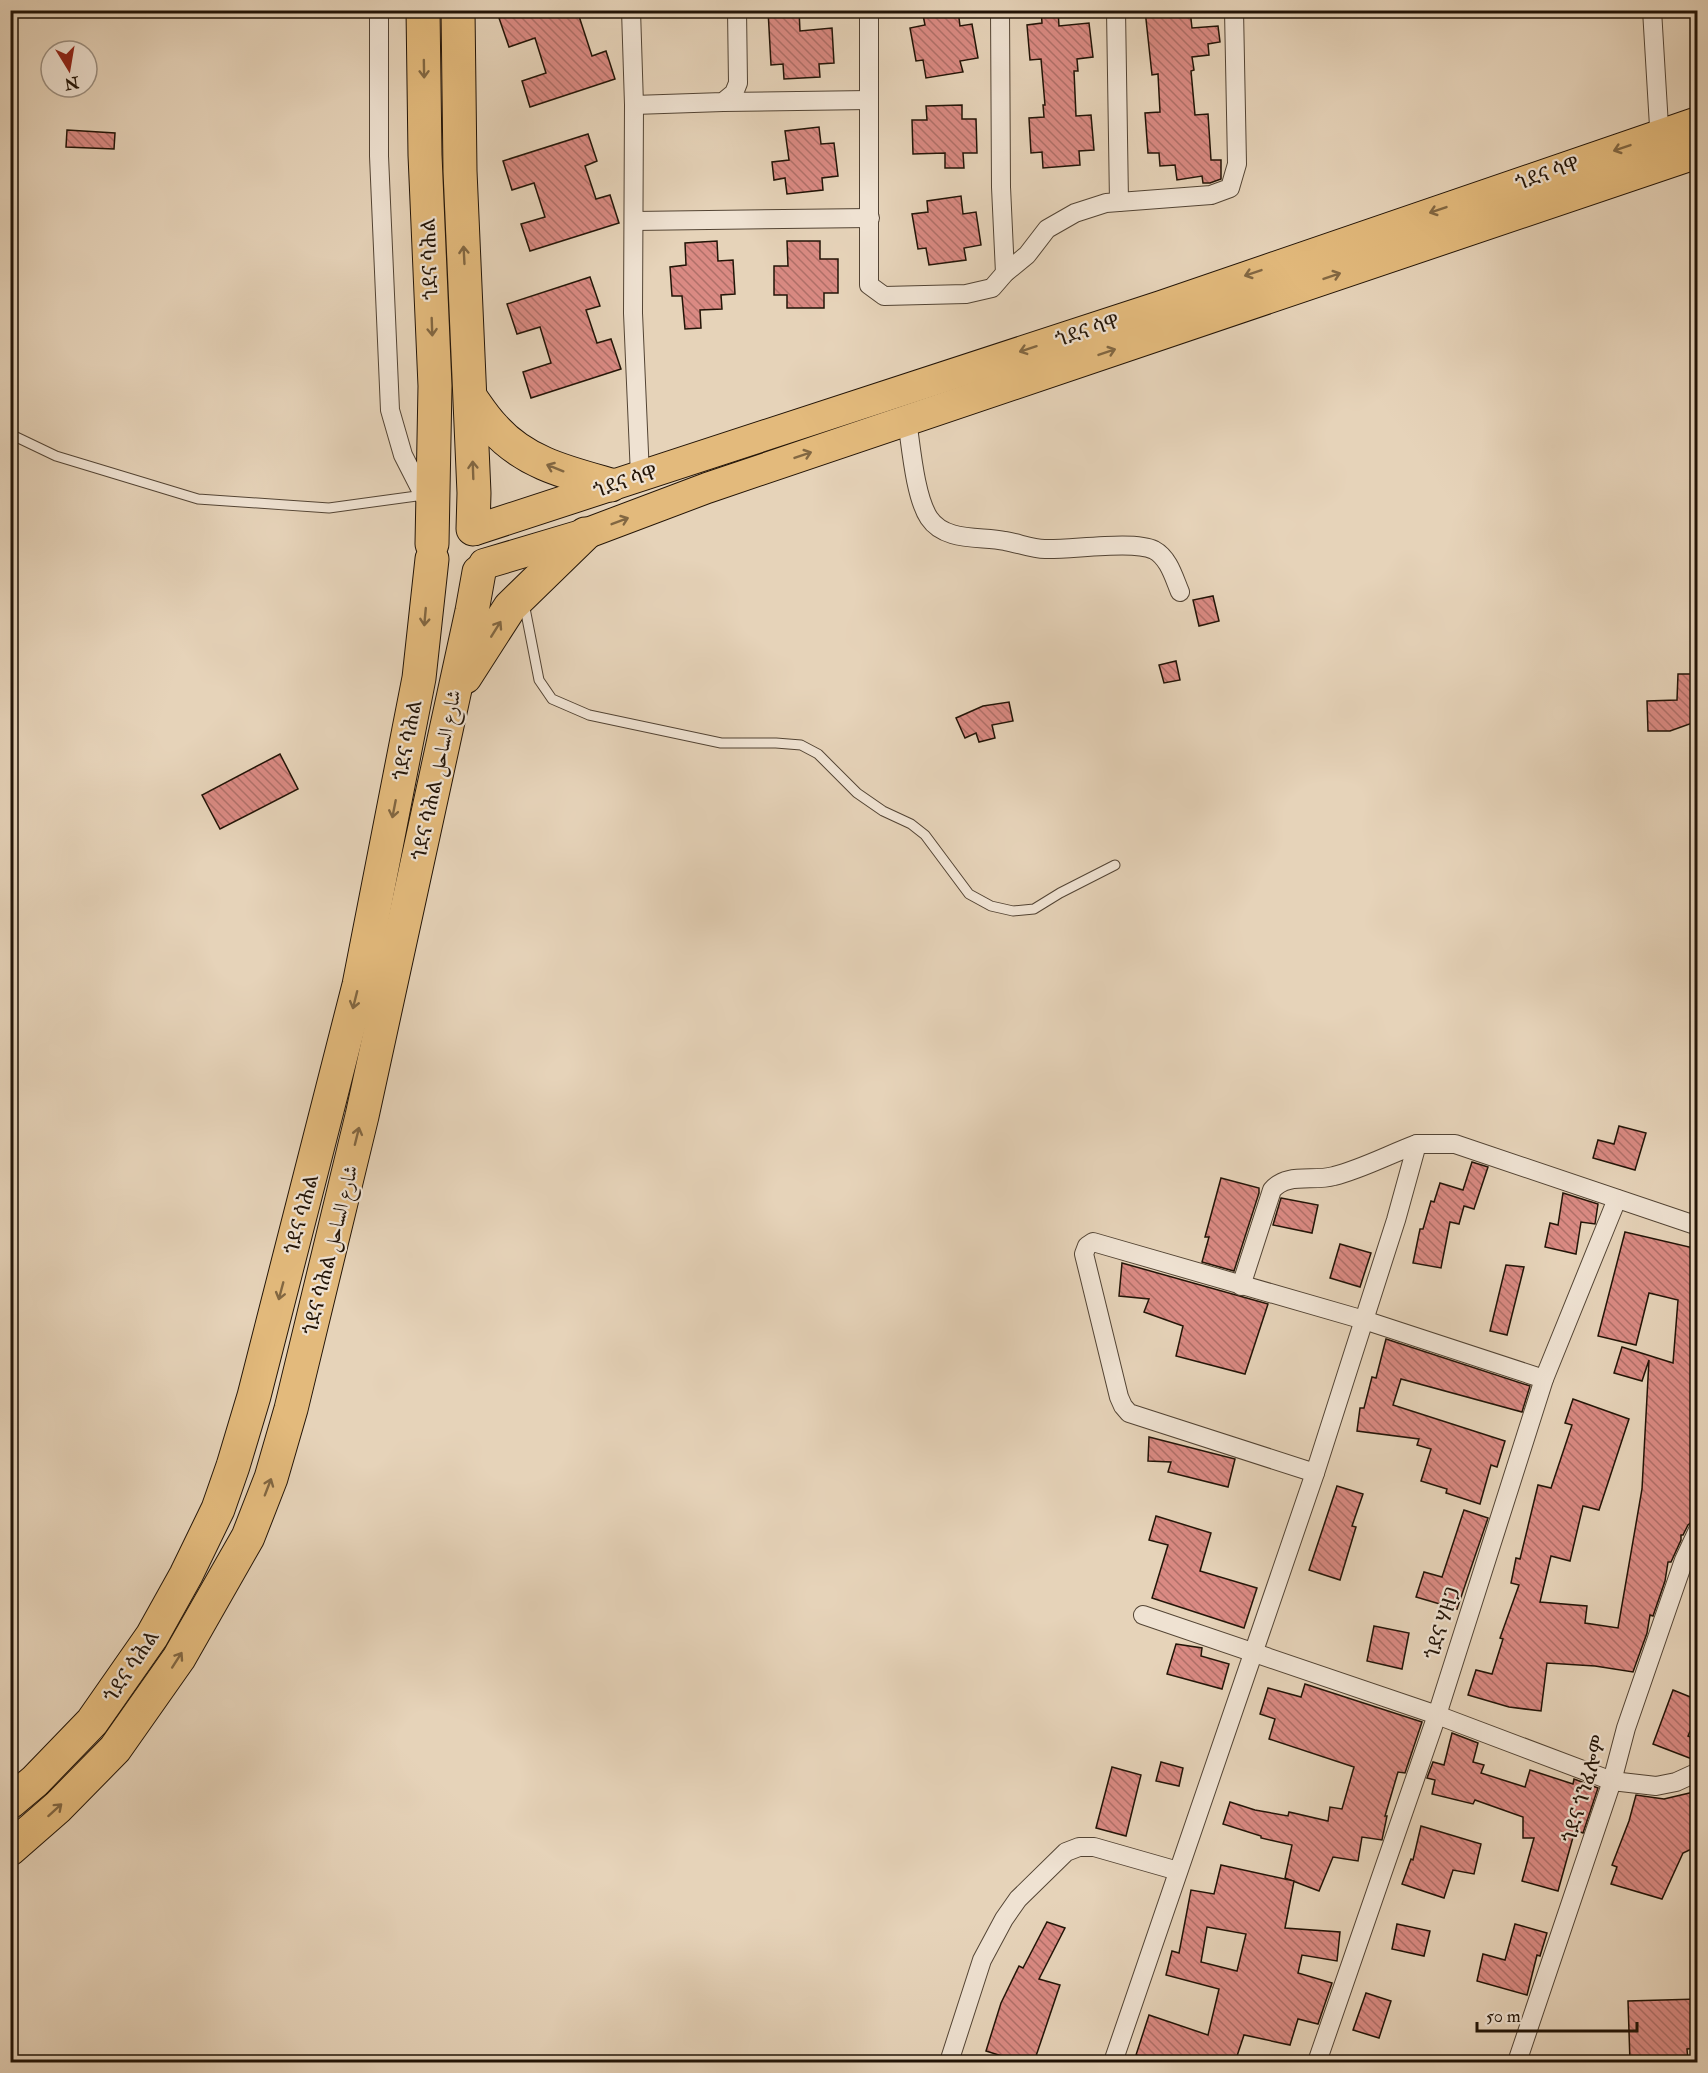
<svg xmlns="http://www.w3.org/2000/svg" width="1708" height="2073" font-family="'IM FELL Double Pica',Amiri,'Noto Serif Ethiopic',serif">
<defs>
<pattern id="building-back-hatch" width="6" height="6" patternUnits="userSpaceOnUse" patternTransform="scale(1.5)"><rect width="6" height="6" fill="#da8a83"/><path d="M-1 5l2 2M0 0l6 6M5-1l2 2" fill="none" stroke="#b07069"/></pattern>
</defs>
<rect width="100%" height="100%" fill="#e6d3b9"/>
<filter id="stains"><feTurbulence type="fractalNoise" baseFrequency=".00333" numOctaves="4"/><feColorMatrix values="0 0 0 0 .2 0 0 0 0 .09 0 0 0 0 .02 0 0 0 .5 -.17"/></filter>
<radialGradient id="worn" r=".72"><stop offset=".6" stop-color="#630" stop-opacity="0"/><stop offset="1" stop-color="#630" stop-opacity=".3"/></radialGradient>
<!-- building -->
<g fill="url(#building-back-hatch)" stroke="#221407" stroke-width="1.5" fill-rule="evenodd">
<path d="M522,10H577L592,56L606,51L615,79L530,107L522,81L546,73L535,38L509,47L499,18Z"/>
<path d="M768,10H799L800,31L832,28L834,63L819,64L820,77L784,79L783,64L771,65Z"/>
<path d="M949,10H958L960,26L972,24L978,58L960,61L963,72L926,78L923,60L916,61L910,28L925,25L923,15Z"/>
<path d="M1041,10H1058L1059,26L1089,23L1093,57L1077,59L1078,71H1074L1076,116L1091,115L1094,150L1079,151L1080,165L1043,168L1042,152L1031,153L1029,118L1044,117L1043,105H1045L1041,59L1030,60L1027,25L1042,23Z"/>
<path d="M1145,10H1190L1192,28L1218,26L1220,42L1208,44L1209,55L1192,57L1194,70L1191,71L1195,115L1208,114L1211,160H1221V179L1210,183H1203L1202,176L1177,180L1175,165L1160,166L1159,153H1148L1145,113L1160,112L1158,74L1152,75Z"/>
<path d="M962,105V119H976L977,153H963L964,168H945V153L913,154L912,120H927L926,106Z"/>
<path d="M819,127L821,144L834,143L838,176L822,178L823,190L787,194L785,178L774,180L772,162L789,160L785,131Z"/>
<path d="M67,130L115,133L114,149L66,147Z"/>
<path d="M588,134L597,161L585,166L596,199L610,195L619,223L530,251L521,224L545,217L534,183L512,190L503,161Z"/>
<path d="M961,196L963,214L976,212L981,245L964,248L966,260L929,265L926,248L918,249L912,214L928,212L927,201Z"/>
<path d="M717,241L718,261L733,260L735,294L721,295L722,309L700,310L701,328L685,329L682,296H672L670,267L686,265L685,243Z"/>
<path d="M787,241H820V259H838V293H824V308H787V295H774V266H788Z"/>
<path d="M590,277L600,306L586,310L597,343L611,339L621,369L531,398L523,372L551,363L540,327L517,334L507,304Z"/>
<path d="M1213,596L1219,621L1199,626L1193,600Z"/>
<path d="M1176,661L1180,680L1164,683L1159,665Z"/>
<path d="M1678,674H1697L1698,721L1670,731H1648L1647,701L1677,700Z"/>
<path d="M1009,702L1013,721L992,725L995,738L979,742L976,733L965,738L956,718L983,706Z"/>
<path d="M280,754L298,789L220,829L202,795Z"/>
<path d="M1619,1126L1646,1133L1635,1170L1593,1158L1598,1140L1614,1144Z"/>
<path d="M1472,1162L1488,1167L1474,1209L1464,1206L1459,1224L1450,1222L1441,1268L1413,1263L1420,1229H1423L1431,1201L1434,1202L1440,1183L1463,1190Z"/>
<path d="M1221,1178L1259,1188V1193L1234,1271L1202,1262L1209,1237H1205Z"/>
<path d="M1563,1193L1598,1204L1595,1224L1581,1222L1576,1254L1545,1247L1550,1223L1558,1225Z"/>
<path d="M1281,1198L1318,1205L1312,1233L1273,1225Z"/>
<path d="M1625,1232L1698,1249V1501L1694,1520L1688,1525L1683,1535H1681V1540L1671,1562H1668L1665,1581L1653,1616L1650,1615L1647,1633L1633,1672L1595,1666L1547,1663L1541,1711L1509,1707L1468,1695L1476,1670L1492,1674L1503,1639L1500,1638L1519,1585L1511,1583L1516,1558L1520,1559L1538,1485L1551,1488L1572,1425L1565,1423L1573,1399L1629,1419L1599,1510L1583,1506L1570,1561L1551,1556L1540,1602L1587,1606L1585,1623L1618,1628L1642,1489L1649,1360L1642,1381L1614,1373L1622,1347L1673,1363L1678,1300L1649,1293L1636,1345L1598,1336Z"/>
<path d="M1340,1244L1371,1253L1360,1287L1330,1278Z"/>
<path d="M1122,1263L1268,1304L1245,1374L1176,1356L1183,1326L1144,1312L1149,1299L1119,1296Z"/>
<path d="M1506,1265L1524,1267L1507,1335L1490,1331Z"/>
<path d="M1386,1339L1530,1386L1522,1412L1401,1379L1393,1405L1505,1441L1497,1467L1491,1465L1480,1504L1446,1493L1447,1489L1421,1481L1431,1449L1417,1445L1419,1439L1357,1431L1360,1408H1364L1372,1377L1376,1378Z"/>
<path d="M1149,1437L1235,1459L1228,1487L1168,1472L1171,1462L1148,1461Z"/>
<path d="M1337,1486L1363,1494L1352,1526L1356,1527L1340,1580L1309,1570Z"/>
<path d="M1464,1510L1488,1518L1457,1609L1416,1597L1424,1572L1442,1577Z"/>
<path d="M1156,1516L1211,1533L1200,1571L1257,1588L1244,1628L1152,1598L1168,1545L1149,1540Z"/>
<path d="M1374,1626L1409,1633L1402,1669L1367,1661Z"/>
<path d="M1176,1644L1202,1648L1201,1656L1229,1664L1222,1689L1167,1674Z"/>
<path d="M1305,1684L1422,1722L1405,1773L1398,1772L1385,1816H1387L1382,1840L1362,1837L1358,1861L1333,1857L1319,1891L1285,1878L1292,1845L1261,1838V1836L1223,1824L1230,1802L1255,1810L1288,1816L1289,1812L1328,1821L1330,1807L1342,1809L1354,1767L1269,1739L1275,1719L1260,1714L1268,1688L1301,1697Z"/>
<path d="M1673,1690L1698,1700V1713L1688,1736L1698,1740L1692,1759L1653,1744Z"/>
<path d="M1452,1733L1478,1743L1473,1762L1484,1765L1481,1773L1525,1787L1530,1770L1573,1784L1574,1779L1598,1788L1583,1833L1575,1830L1558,1891L1522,1881L1534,1838H1523V1817L1475,1800L1473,1804L1432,1794L1435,1780L1427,1778L1433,1762L1444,1765Z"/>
<path d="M1161,1762L1183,1768L1179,1786L1156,1781Z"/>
<path d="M1112,1767L1141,1775L1126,1836L1096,1828Z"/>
<path d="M1698,1791V1846L1683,1853L1662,1899L1611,1884L1617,1867L1612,1865L1629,1821L1636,1795L1664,1799Z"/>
<path d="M1421,1826L1481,1844L1474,1874L1453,1870L1444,1898L1402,1884L1411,1859L1413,1860Z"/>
<path d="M1221,1865L1294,1881L1285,1928L1340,1932L1337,1961L1302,1955L1298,1973L1332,1983L1318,2024L1298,2019L1290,2045L1244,2035L1235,2062H1161L1136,2055L1149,2015L1208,2035L1219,1989L1166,1975L1172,1951L1179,1953L1191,1890L1214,1894ZM1207,1927L1246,1934L1237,1971L1201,1962Z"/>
<path d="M1047,1922L1065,1928L1039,1979L1060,1985L1034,2062L1008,2058L986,2051L1001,2003L1019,1966L1023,1968Z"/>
<path d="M1397,1924L1430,1931L1424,1956L1392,1949Z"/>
<path d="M1515,1924L1547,1933L1540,1956L1537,1955L1527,1995L1477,1981L1483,1954L1505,1960Z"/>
<path d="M1366,1993L1391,2001L1379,2038L1353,2030Z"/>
<path d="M1698,1999V2048L1687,2049L1688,2062H1630L1628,2001Z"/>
</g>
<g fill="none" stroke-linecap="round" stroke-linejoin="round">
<!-- lane casing -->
<g stroke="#534434" stroke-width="11">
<g id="lane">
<path d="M10,434L56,456L198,499L329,508L424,495"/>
<path d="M524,603L539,680L552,699L589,715L721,743H776L801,745L818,754L857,793L883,811L911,824L925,835L969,894L991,906L1013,911L1034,909L1060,893L1115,865"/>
</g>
</g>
<!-- street casing -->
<g stroke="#534434" stroke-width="20">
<g id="street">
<path d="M379,10V156L390,410L403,455L428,504"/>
<path d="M631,10L634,105L633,313L640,476"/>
<path d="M869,10V285L884,296L966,294L992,288L1005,273L1027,255L1047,229L1075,213L1106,203L1211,195L1230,188L1237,164L1234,10"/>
<path d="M1000,10L1001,187L1005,273"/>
<path d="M1116,10L1119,202"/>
<path d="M1652,10L1660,143"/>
<path d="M723,102L869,100"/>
<path d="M634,105L723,102L734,93L738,83L737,10"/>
<path d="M634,221L870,218"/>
<path d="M907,420C911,446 915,497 929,518C945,542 980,536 1005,541C1018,543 1032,549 1045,549C1071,550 1134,540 1154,550C1169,558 1174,578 1180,592"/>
<path d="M1241,1286L1272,1190C1287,1172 1313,1182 1334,1176C1362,1169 1390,1154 1417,1144"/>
<path d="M1315,1473L1129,1413L1123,1406L1119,1397L1084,1254L1087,1246L1093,1242L1364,1320L1544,1379"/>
<path d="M1143,1615L1437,1715L1612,1781L1656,1786L1676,1782L1698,1772"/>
<path d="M949,2062L982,1960L1004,1919L1018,1899L1066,1852L1079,1847H1094L1178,1871"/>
<path d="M1113,2062L1315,1473L1396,1220L1417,1144H1455L1698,1226"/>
<path d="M1317,2062L1437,1715L1544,1379L1617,1199"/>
<path d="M1517,2062L1612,1781L1626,1728L1684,1560L1698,1530"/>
</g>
</g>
<!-- primary casing -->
<g stroke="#221407" stroke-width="32">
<g id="primary">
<path d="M475,530L1161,306L1698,122"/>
<path d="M484,564L585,534L707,488L1698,153"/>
</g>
</g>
<!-- highway casing -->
<g stroke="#221407" stroke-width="35">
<g id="highway">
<path d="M423,10L425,155L435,386L432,544"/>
<path d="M458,10L460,171L474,493L473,529"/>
<path d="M471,398C478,408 485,419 494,428C525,463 568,473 611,485"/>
<path d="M465,677L510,607L585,534"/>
<path d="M10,1802L35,1781L92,1722L152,1636L186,1575L218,1509L233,1466L254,1396L359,985L419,678L432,559"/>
<path d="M10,1849L58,1807L115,1749L179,1658L248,1537L271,1478L291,1409L362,1116L472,611L479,572"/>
</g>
</g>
<!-- lane -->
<use href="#lane" stroke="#efe2d2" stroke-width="9"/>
<!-- street -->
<use href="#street" stroke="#efe2d2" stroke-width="18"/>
<!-- primary -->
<use href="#primary" stroke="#e3ba7c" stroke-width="30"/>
<!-- highway -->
<use href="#highway" stroke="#e3ba7c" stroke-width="33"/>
</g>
<!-- one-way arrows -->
<defs><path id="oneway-shaft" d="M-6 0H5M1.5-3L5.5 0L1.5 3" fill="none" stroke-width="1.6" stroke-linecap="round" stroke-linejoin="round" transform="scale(1.5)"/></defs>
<g stroke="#826742">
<use href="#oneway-shaft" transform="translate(424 69) rotate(89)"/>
<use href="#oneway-shaft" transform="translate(1622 148) rotate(161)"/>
<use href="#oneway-shaft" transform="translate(1438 210) rotate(161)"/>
<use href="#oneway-shaft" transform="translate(464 255) rotate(-93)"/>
<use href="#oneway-shaft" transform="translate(1253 273) rotate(161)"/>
<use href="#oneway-shaft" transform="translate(1332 276) rotate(-19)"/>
<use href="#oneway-shaft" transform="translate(432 327) rotate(88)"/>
<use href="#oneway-shaft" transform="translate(1028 349) rotate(162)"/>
<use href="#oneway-shaft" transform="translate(1107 352) rotate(-19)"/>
<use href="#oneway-shaft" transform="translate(803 455) rotate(-19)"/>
<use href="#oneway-shaft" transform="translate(555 468) rotate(-158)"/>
<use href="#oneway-shaft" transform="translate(473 470) rotate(-92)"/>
<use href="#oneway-shaft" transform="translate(620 521) rotate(-21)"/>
<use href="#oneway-shaft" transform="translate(425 617) rotate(95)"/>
<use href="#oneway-shaft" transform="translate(496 629) rotate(-58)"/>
<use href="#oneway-shaft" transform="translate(394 809) rotate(101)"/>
<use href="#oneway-shaft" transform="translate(355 1000) rotate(104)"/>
<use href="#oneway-shaft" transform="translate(357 1136) rotate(-76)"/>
<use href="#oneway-shaft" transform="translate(281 1291) rotate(105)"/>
<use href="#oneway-shaft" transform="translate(268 1487) rotate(-69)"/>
<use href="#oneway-shaft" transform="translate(177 1660) rotate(-57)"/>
<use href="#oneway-shaft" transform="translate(55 1810) rotate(-42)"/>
</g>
<g text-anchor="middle" stroke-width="4.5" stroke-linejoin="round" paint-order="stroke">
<!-- street labels -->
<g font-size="20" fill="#221407" stroke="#efe2d2">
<text transform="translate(1547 173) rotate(-19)" y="7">ጎደና ሳዋ</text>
<text transform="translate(429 259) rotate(-92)" y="7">ጎደና ሳሕል</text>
<text transform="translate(1087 330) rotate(-18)" y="7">ጎደና ሳዋ</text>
<text transform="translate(625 481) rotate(-18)" y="7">ጎደና ሳዋ</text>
<text transform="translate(407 740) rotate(-79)" y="7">ጎደና ሳሕል</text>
<text transform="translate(436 775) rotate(-78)" y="7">ጎደና ሳሕል شارع الساحل</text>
<text transform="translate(301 1214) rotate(-75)" y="7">ጎደና ሳሕል</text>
<text transform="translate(330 1250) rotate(-76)" y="7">ጎደና ሳሕል شارع الساحل</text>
<text transform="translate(1442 1623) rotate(-72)" y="7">ጎደና ሃዘጋ</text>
<text transform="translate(131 1666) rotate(-56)" y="7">ጎደና ሳሕል</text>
<text transform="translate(1584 1789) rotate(-73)" y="7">ጎደና ጎንፈሎም</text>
</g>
</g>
<!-- margin -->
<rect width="1708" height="2073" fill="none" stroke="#e6d3b9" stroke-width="36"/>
<rect x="12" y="12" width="1684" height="2049" fill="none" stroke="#221407" stroke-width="3"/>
<rect x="18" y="18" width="1672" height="2037" fill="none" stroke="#221407" stroke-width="1.5"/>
<!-- north arrow -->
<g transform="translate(69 69) rotate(169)"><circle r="28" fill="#efe2d2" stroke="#9d9081" stroke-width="1.5"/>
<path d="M0-4.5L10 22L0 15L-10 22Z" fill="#8f2418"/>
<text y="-9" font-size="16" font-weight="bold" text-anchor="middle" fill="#221407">N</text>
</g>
<!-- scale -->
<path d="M1477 2022v9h160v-9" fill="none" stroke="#221407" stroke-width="3"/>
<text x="1486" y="2022" font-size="18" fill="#221407" stroke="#efe2d2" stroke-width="4.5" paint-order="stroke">50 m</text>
<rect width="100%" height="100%" filter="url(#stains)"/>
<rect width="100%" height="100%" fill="url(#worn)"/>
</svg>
